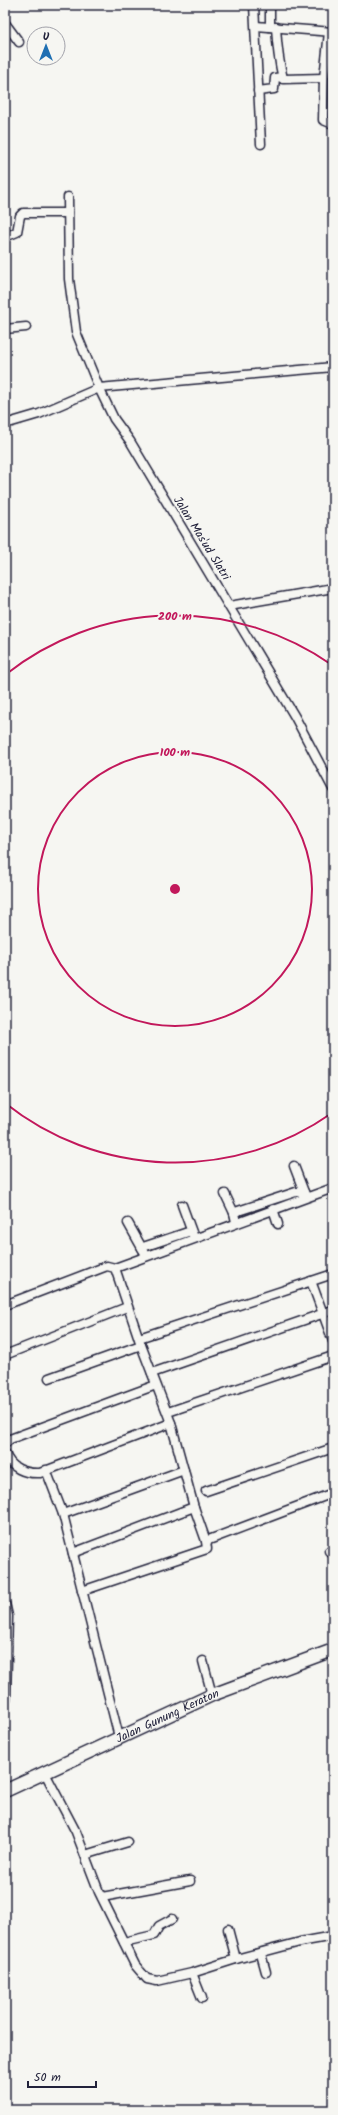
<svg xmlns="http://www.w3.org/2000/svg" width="338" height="2115" font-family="Kalam,sans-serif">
<rect width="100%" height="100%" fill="#f6f6f2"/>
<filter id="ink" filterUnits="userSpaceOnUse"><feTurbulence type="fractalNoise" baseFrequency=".025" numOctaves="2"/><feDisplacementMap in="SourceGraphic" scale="8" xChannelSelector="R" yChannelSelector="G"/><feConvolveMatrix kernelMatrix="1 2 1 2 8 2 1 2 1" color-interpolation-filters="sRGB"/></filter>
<g filter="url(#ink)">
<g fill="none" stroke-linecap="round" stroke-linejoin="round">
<!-- street casing -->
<g stroke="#22223b" stroke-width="11">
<g id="street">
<path d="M254,5L261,144"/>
<path d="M270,5V27"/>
<path d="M5,23L19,42"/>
<path d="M256,26L333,32"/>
<path d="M276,27C277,45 279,62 283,79L324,78"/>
<path d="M329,32L324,78L323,120L333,124"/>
<path d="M258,91L274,89L275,78L282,77"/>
<path d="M68,197L69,279L76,332L99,388L333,367"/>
<path d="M5,237L17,232L20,216L23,213H68"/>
<path d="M5,329L26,327"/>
<path d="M5,424L39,414L99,388L114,419L130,441L295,717L333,789"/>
<path d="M229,606L333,588"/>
<path d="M294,1166L304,1192"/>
<path d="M225,1194L234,1213"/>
<path d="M182,1205L193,1235"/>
<path d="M273,1209L278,1224"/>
<path d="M236,1222L234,1213L238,1211L296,1192H304L306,1196"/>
<path d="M128,1223L142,1248"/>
<path d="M146,1255L142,1248L146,1246L191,1231"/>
<path d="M115,1268L333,1188"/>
<path d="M311,1281L333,1341"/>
<path d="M5,1305L107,1266L115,1268L141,1345L171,1423L194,1507L206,1541L333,1493"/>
<path d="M139,1338L333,1274"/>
<path d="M5,1355L127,1307"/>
<path d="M152,1373L333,1310"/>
<path d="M49,1378L141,1345"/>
<path d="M168,1412L333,1356"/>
<path d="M5,1444L10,1439L156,1385"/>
<path d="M5,1453C10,1468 25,1474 40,1473L171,1423"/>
<path d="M46,1470L63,1514L119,1737"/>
<path d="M206,1491L333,1448"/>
<path d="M63,1514L184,1470"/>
<path d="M329,1551L333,1550"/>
<path d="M73,1553L194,1507"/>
<path d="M82,1591L207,1549L206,1541"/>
<path d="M5,1603L8,1616L6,1699"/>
<path d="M203,1661L212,1695"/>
<path d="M45,1773L76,1832L99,1892L135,1965L147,1979L157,1981L192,1973L236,1959L300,1942L333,1936"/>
<path d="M85,1855L128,1842"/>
<path d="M102,1897L190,1881"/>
<path d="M228,1929L236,1959"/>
<path d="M124,1942L154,1935L159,1926L172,1919"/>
<path d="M261,1954L266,1972"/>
<path d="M192,1973L202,1998"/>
</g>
</g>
<!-- secondary casing -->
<g stroke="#22223b" stroke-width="15">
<g id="secondary">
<path id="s1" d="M5,1791L212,1695L333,1650"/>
</g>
</g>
<!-- street -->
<use href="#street" stroke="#f6f6f2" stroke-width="8"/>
<!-- secondary -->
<use href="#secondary" stroke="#f6f6f2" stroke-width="12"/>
</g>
</g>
<!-- distance rings -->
<g fill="none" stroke="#c2185b" stroke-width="2">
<circle cx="175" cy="889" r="137"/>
<path d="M332 1113A273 273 0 0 1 5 1103M5 675A273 273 0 0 1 332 665"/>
</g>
<g text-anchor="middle" stroke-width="4" stroke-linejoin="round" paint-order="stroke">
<!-- street labels -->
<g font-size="12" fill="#22223b" stroke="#f6f6f2">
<text transform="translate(202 538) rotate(58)" y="4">Jalan Mas'ud Slatri</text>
<text dy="4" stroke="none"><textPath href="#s1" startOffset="179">Jalan Gunung Keraton</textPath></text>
</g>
</g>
<circle cx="175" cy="889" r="6" fill="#c2185b" stroke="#f6f6f2" stroke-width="2"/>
<g font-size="12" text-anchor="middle" font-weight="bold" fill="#c2185b" stroke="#f6f6f2" stroke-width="4" stroke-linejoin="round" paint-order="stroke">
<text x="175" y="620">200 m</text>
<text x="175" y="756">100 m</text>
</g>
<!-- margin -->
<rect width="338" height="2115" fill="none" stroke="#f6f6f2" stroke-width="20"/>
<rect x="10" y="10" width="318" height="2095" fill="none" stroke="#22223b" stroke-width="1.5" filter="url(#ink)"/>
<!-- north arrow -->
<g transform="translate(46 46)"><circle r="19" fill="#f6f6f2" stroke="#a1a1a9"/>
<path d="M0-3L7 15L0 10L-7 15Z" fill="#1f6fb2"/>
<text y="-6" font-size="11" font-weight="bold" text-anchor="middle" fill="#22223b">U</text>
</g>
<!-- scale -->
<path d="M28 2081v6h68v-6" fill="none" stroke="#22223b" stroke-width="2"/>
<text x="34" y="2081" font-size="12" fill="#22223b" stroke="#f6f6f2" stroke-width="3" paint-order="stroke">50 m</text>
</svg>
